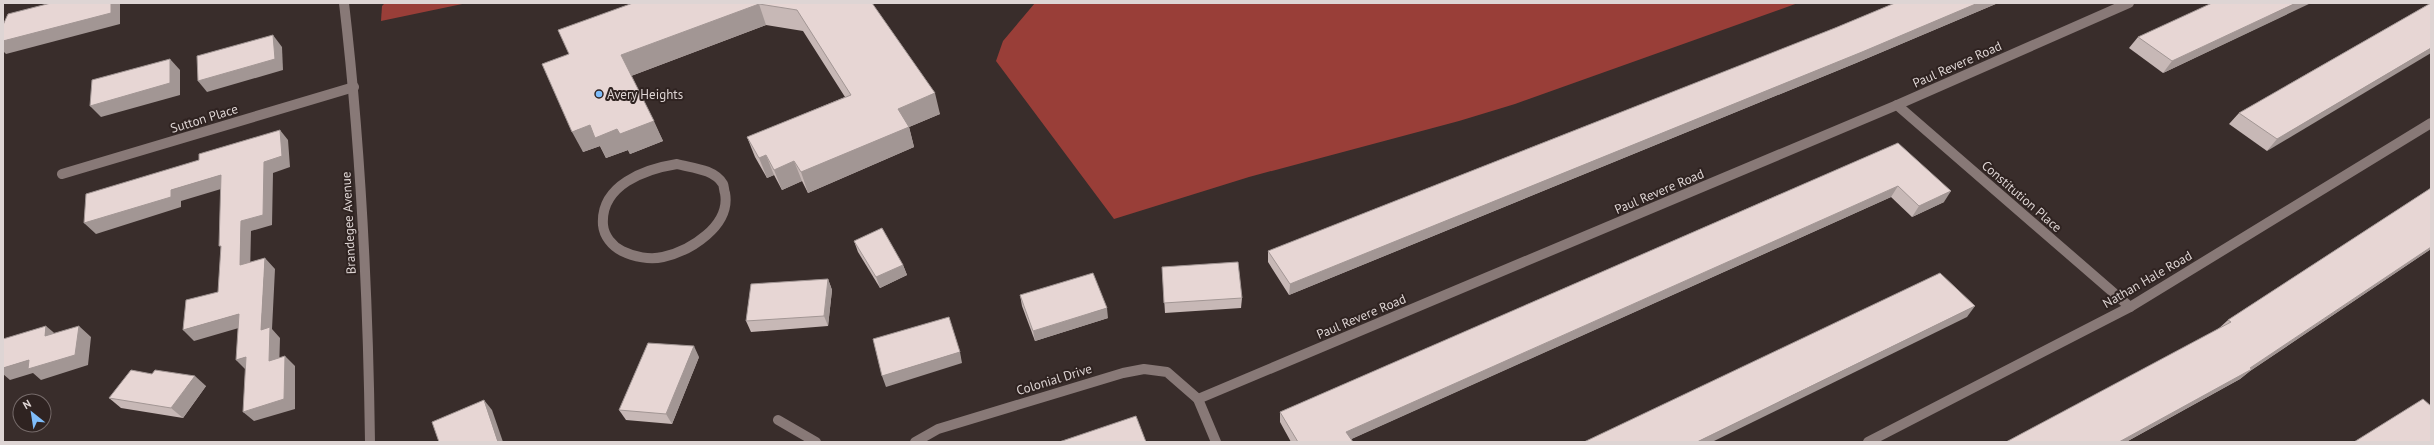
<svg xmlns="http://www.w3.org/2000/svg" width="2434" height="445" font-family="'PT Sans',sans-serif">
<rect width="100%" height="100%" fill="#392d2b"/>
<!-- forest -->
<g fill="#993e38">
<path d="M385,3H467L381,21L382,6Z"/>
<path d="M1035,3H1798L1515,104L1459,121L1249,177L1114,219L996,61L1003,41Z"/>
</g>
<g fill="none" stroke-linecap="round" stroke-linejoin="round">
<!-- service -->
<path stroke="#887977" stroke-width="10" d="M677,164C692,168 714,169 723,184C724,186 724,191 725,193C731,226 690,251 663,257C650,260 634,257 622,251C612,246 604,236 603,225C600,185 645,169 677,164Z"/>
<!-- minor -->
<g stroke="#887977" stroke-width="10">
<path d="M1897,105L2130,307"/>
<path d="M62,174L354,87"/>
<path d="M1198,399L1897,105L2129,3"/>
<path d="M778,420L816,442"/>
<path d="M915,442L938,429L1123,373L1144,369L1167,372L1198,399L1216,442"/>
<path d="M1868,442L2130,307L2431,123"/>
</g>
<!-- tertiary -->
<path stroke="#887977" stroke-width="10" d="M344,3C361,148 368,296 370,442"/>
</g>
<!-- wall -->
<g fill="#c7b8b6">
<path d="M633,3H872L940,114L909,127L914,147L808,193L802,181L782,190L774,175L767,178L755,157L747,137L845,97L803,31L766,25L631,76L663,141L630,154L628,150L606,158L600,146L583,152L569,54Z"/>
<path d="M1895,3H1998L1856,63L1289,295L1268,262V251L1835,28Z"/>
<path d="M2431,3L2267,151L2229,124L2239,113Z"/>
<path d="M2293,11L2163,73L2129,48L2138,37Z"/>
<path d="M1898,143L1944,202L1912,217L1891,197L1351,439L1353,442H1291L1280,422V412Z"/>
<path d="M2431,188V249L2250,371L2240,379L2126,442H2006L2217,330L2228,320Z"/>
<path d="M854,241L903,265L907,275L880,288L858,252Z"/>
<path d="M1162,267L1242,298L1241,308L1165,313Z"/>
<path d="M828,279L832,290L828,326L751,332L746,321Z"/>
<path d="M1020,295L1108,318L1035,341L1022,306Z"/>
<path d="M699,357L672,424L626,420L619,410Z"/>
<path d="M206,386L183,418L121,408L109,398Z"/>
</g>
<!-- shaded-wall -->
<g fill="#a29694">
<path d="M111,3H120V24L6,54L3,51V41Z"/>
<path d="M1978,3H1998L1856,63L1289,295L1290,284Z"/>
<path d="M2296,3H2311L2163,73L2172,61Z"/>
<path d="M759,4L766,25L631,76L621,55Z"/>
<path d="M273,35L282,47L283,70L207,92L198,81Z"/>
<path d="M2431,48V53L2267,151L2277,139Z"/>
<path d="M170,59L180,70V95L101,117L90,106Z"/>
<path d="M935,93L940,114L909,127L914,147L808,193L801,172L898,109Z"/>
<path d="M654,121L663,141L630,154L628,150L606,158L600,146L583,152L572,132L590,125Z"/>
<path d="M280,130L288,140L290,167L273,173L272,225L251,231L250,276L240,265L241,221L264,162Z"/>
<path d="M766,155L774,175L767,178L759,158Z"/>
<path d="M794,161L802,181L782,190L774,170Z"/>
<path d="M221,175L231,186L181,201V207L96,234L84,223L171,190Z"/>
<path d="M1898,186L1891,197L1345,442L1346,432Z"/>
<path d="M1951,191L1944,202L1912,217L1919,206Z"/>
<path d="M2431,247V249L2250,371L2240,379L2126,442H2119L2250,368Z"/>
<path d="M265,258L275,269L272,329L280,338L279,371L269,361L261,330Z"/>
<path d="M903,265L907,275L880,288L876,277Z"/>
<path d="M828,279L832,290L828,326L824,316Z"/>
<path d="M1975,306L1967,317L1712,442H1697Z"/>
<path d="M1107,308L1108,318L1035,341L1033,331Z"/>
<path d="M239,314L249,325L194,341L183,330Z"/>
<path d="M46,326L59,337L45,336Z"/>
<path d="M79,326L91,337L88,365L41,380L33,373L10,380L3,374V368L29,360Z"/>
<path d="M694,346L699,357L672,424L666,414Z"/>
<path d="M960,352L962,363L886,387L882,376Z"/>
<path d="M285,356L295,366V409L254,421L243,412Z"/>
<path d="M246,357V370L236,360Z"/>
<path d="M195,376L206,386L183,418L171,408Z"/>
<path d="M484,400L492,410L503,442H498Z"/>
</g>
<!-- building -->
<g fill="#e7d6d4" stroke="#a29694">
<path d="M51,3H111V13L3,41V25L8,14Z"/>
<path d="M633,3H872L935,93L898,109L909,127L801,172L794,161L774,170L766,155L759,158L747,137L851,95L797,10L759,4L621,55L654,121L620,134L617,129L595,138L590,125L572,132L542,64L569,54L558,30Z"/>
<path d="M1895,3H1978L1862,52L1290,284L1268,251L1835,28Z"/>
<path d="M2212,3H2296L2172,61L2138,37Z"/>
<path d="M2431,3V48L2277,139L2239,113Z"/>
<path d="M273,35L275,59L198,81L197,56Z"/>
<path d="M170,59V83L90,106L92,80Z"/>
<path d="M280,130L282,156L264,162L263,215L241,221L240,265L265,258L261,330L270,327L269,361L285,356L284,399L243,412L246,357L236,360L239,314L183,330L186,300L218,292L221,246H219L221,175L171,190V197L84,223L86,194L199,160V154Z"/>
<path d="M1898,143L1951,191L1919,206L1898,186L1346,432L1353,442H1298L1280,412Z"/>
<path d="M2431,188V247L2250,368L2252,369L2119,442H2006L2231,322L2228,320Z"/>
<path d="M882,228L903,265L876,277L854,241Z"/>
<path d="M1238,262L1242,298L1164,303L1162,267Z"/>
<path d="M1093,273L1107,308L1033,331L1020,295Z"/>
<path d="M1940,273L1975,306L1697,442H1584Z"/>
<path d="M828,279L824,316L746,321L751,284Z"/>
<path d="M949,317L960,352L882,376L873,339Z"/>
<path d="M46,326L45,336L79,326L75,355L28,369L29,360L3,368V339Z"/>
<path d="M648,343L694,346L666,414L619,410Z"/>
<path d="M131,370L152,374L155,370L195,376L171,408L109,398Z"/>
<path d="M2423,399L2431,406V442H2354Z"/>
<path d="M484,400L498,442H439L432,422Z"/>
<path d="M1136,416L1146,442H1059Z"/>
</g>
<!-- markers -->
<circle fill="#7fbdfa" stroke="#2f2321" stroke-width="1.5" cx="599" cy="94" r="4"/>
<g text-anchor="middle" stroke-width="4" stroke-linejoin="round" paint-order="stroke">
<!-- street labels -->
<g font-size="13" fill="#ded5d4" stroke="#2f2321">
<text transform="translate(1957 64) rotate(-24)" y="5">Paul Revere Road</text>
<text transform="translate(204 118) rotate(-17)" y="5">Sutton Place</text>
<text transform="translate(1659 191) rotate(-23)" y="5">Paul Revere Road</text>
<text transform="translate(2022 196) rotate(41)" y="5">Constitution Place</text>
<text transform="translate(348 223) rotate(-93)" y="5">Brandegee Avenue</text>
<text transform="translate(2147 279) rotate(-30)" y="5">Nathan Hale Road</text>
<text transform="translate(1361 316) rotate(-23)" y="5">Paul Revere Road</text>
<text transform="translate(1054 379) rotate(-17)" y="5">Colonial Drive</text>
</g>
<!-- poi labels -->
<g font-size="13" fill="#ded5d4" stroke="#2f2321" text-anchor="start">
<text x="607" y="99">Avery Heights</text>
</g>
</g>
<!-- border -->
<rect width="2434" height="445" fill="none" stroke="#ded5d4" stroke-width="8"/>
<!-- north arrow -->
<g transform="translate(32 413) rotate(330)"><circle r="19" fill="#2f2321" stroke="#756a69"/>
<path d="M0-3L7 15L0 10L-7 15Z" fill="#7fbdfa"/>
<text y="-6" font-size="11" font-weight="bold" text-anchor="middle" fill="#ded5d4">N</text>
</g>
</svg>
